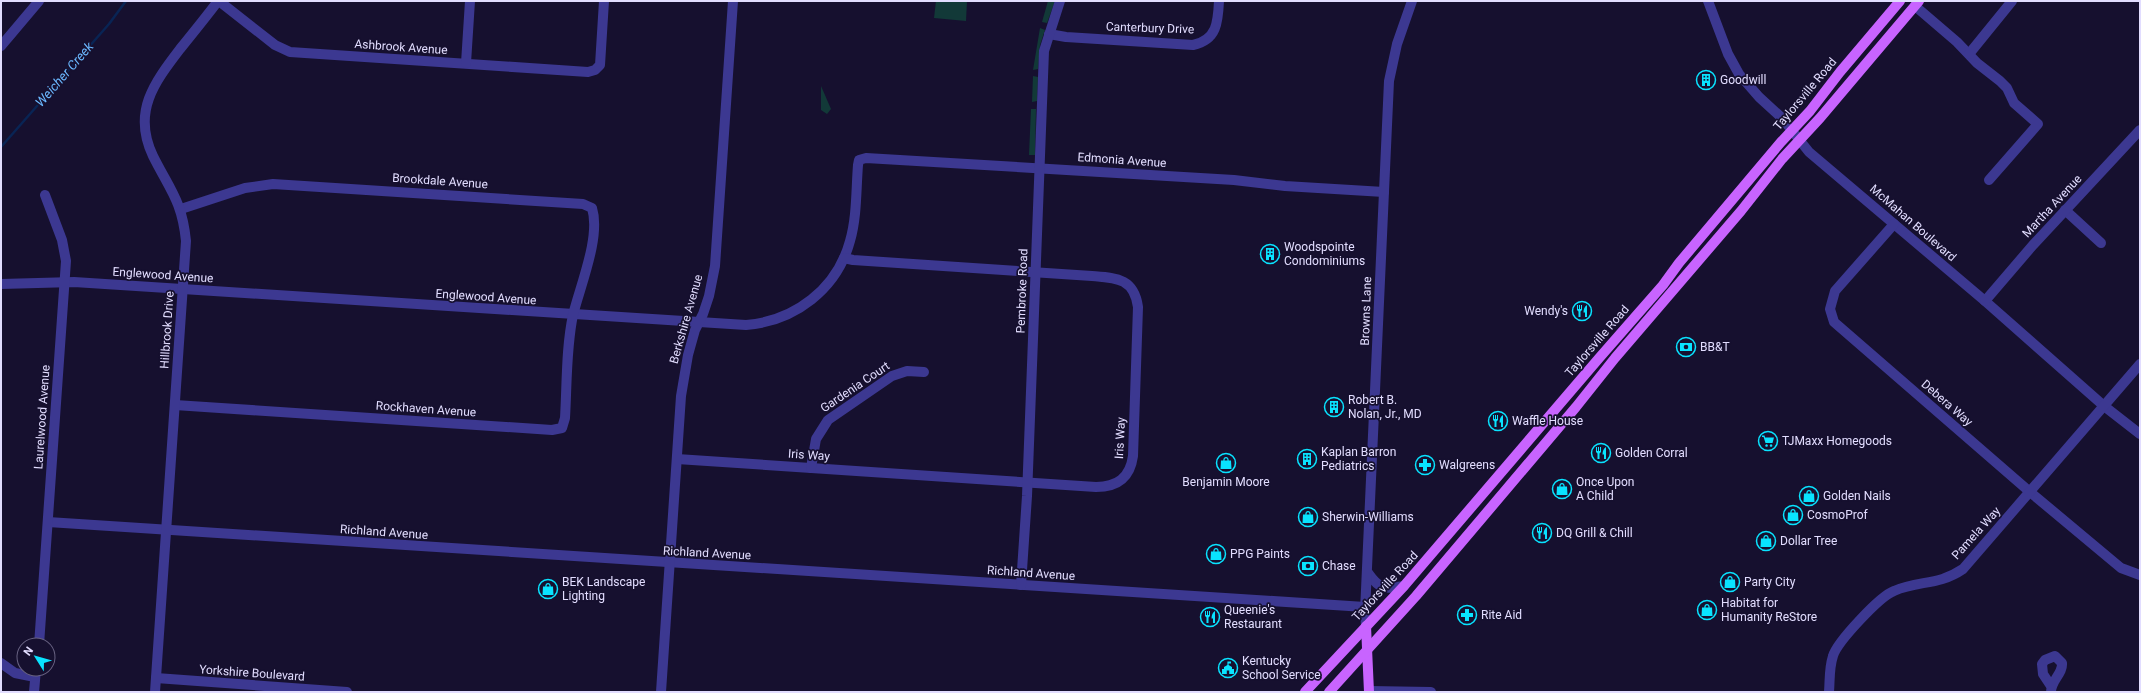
<svg xmlns="http://www.w3.org/2000/svg" width="2141" height="693" font-family="Roboto,sans-serif">
<rect width="100%" height="100%" fill="#16102f"/>
<!-- green -->
<g fill="#123938">
<path d="M936,1H967L966,21L934,18Z"/>
<path d="M1048,1H1055L1047,23L1042,22Z"/>
<path d="M1040,28L1045,30L1040,45L1038,69L1033,70Z"/>
<path d="M1033,76L1038,77L1037,101L1032,102Z"/>
<path d="M821,86L831,109L827,114L821,110Z"/>
<path d="M1031,109H1036L1035,155H1029Z"/>
</g>
<g fill="none" stroke-linecap="round" stroke-linejoin="round">
<!-- stream -->
<path stroke="#092454" stroke-width="2.5" d="M1,147L109,24L126,1"/>
<!-- minor -->
<g stroke="#3c3891" stroke-width="10">
<path d="M219,1L275,45L290,52L588,72L595,70L600,65L604,1"/>
<path d="M1708,1L1728,54L1739,74L1759,97L1782,118L1809,152L1985,301L2104,406L2140,434"/>
<path d="M1915,6L1957,42L1977,63L2000,81L2007,88L2014,103L2038,124L1989,180"/>
<path d="M1049,34L1066,37L1193,45C1217,40 1218,22 1219,1"/>
<path d="M1,46L39,1"/>
<path d="M1969,54L2012,1"/>
<path d="M466,63L470,1"/>
<path d="M2065,210L2101,243"/>
<path d="M1894,224L1835,291L1830,309L1834,322L2030,492L2121,568L2140,575"/>
<path d="M1,284L74,282L746,325C795,321 837,289 850,241C857,217 856,190 858,165L859,160L866,158L1234,180L1285,186L1384,192"/>
<path d="M1985,301L2033,245L2140,130"/>
<path d="M175,405L552,430L562,428L565,418C567,385 566,348 573,315C580,286 601,237 592,208L583,204L273,184L245,188L181,209"/>
<path d="M677,459L1096,487C1117,487 1130,478 1133,456L1138,307C1134,278 1116,278 1092,276L853,260L844,258"/>
<path d="M811,468L816,439L828,420L892,376L907,371L924,372"/>
<path d="M48,522L1365,607"/>
<path d="M1368,573C1380,590 1384,589 1404,586"/>
<path d="M1021,585L1027,496L1044,51L1060,1"/>
<path d="M1366,626L1365,612L1389,81L1397,44L1412,1"/>
<path d="M39,645L66,261L62,240L45,195"/>
<path d="M1,663L15,673L35,677"/>
<path d="M156,678L347,692"/>
<path d="M1369,691L1431,692"/>
<path d="M34,692L36,669"/>
<path d="M155,692L186,241C182,201 170,190 153,156C132,112 154,83 180,49C193,33 206,17 218,1"/>
<path d="M661,692L681,396L688,355L695,330L703,314L709,296L715,266L733,1"/>
<path d="M1829,692C1830,679 1829,668 1833,656C1837,642 1880,596 1894,591C1919,580 1938,586 1963,569L2140,364"/>
<path d="M2051,692C2051,680 2063,674 2062,663L2055,656L2045,660L2042,664L2043,674L2051,686"/>
</g>
<!-- major -->
<g stroke="#c864ff" stroke-width="10">
<path d="M1366,626L1369,692"/>
<path d="M1305,692L1404,586L1600,357L1663,285L1679,263L1781,142L1810,111L1840,72L1900,1"/>
<path d="M1329,692L1416,596L1576,407L1615,358L1741,211L1782,159L1820,118L1919,1"/>
</g>
</g>
<!-- icons -->
<defs>
<g id="building-ring" transform="scale(1)"><circle r="9.5" fill="#16102f" stroke="#09e3ff" stroke-width="1.5"/><path d="M-4-6H4V6H1V3H-1V6H-4ZM-2.5-4.3h1.7v1.8h-1.7ZM.8-4.3h1.7v1.8H.8ZM-2.5-1h1.7V.8h-1.7ZM.8-1h1.7V.8H.8Z" fill="#09e3ff"/></g>
<g id="restaurant-ring" transform="scale(1)"><circle r="9.5" fill="#16102f" stroke="#09e3ff" stroke-width="1.5"/><path d="M-5-6h1v4h1v-4h1v4h1v-4h1v5L-1.5 .5V6h-2V.5L-5-1ZM5-6V6H3V1.5H1.5Q1.5-4 5-6Z" fill="#09e3ff"/></g>
<g id="bank-ring" transform="scale(1)"><circle r="9.5" fill="#16102f" stroke="#09e3ff" stroke-width="1.5"/><path d="M-6-4H6V4H-6ZM0-2.3a2.3 2.3 0 1 0 0 4.6a2.3 2.3 0 1 0 0-4.6Z" fill="#09e3ff"/></g>
<g id="supermarket-ring" transform="scale(1)"><circle r="9.5" fill="#16102f" stroke="#09e3ff" stroke-width="1.5"/><path d="M-6-5.5h2.5l.6 2H6L4.5 2H-2.5L-4.4-4H-6ZM-1.5 3.2a1.3 1.3 0 1 0 .1 0ZM3 3.2a1.3 1.3 0 1 0 .1 0Z" fill="#09e3ff"/></g>
<g id="shop-ring" transform="scale(1)"><circle r="9.5" fill="#16102f" stroke="#09e3ff" stroke-width="1.5"/><path d="M-5-2.5h2.3a2.7 3.5 0 0 1 5.4 0H5L5.5 6h-11ZM-1.5-2.5h3a1.5 2.3 0 0 0-3 0Z" fill="#09e3ff"/></g>
<g id="pharmacy-ring" transform="scale(1)"><circle r="9.5" fill="#16102f" stroke="#09e3ff" stroke-width="1.5"/><path d="M-2-6h4v4h4v4h-4v4h-4v-4h-4v-4h4Z" fill="#09e3ff"/></g>
<g id="civic-ring" transform="scale(1)"><circle r="9.5" fill="#16102f" stroke="#09e3ff" stroke-width="1.5"/><path d="M-.6-6.5H3V-4.5H.6V-3L4-1V1h2V6H-6V1h2V-1L-.6-3ZM-1.2 2.5V6h2.4V2.5Z" fill="#09e3ff"/></g>
</defs>
<g fill-rule="evenodd">
<use href="#building-ring" x="1706" y="80"/>
<use href="#building-ring" x="1270" y="254"/>
<use href="#restaurant-ring" x="1582" y="311"/>
<use href="#bank-ring" x="1686" y="347"/>
<use href="#building-ring" x="1334" y="407"/>
<use href="#restaurant-ring" x="1498" y="421"/>
<use href="#supermarket-ring" x="1768" y="441"/>
<use href="#restaurant-ring" x="1601" y="453"/>
<use href="#building-ring" x="1307" y="459"/>
<use href="#shop-ring" x="1226" y="463"/>
<use href="#pharmacy-ring" x="1425" y="465"/>
<use href="#shop-ring" x="1562" y="489"/>
<use href="#shop-ring" x="1809" y="496"/>
<use href="#shop-ring" x="1793" y="515"/>
<use href="#shop-ring" x="1308" y="517"/>
<use href="#restaurant-ring" x="1542" y="533"/>
<use href="#shop-ring" x="1766" y="541"/>
<use href="#shop-ring" x="1216" y="554"/>
<use href="#bank-ring" x="1308" y="566"/>
<use href="#shop-ring" x="1730" y="582"/>
<use href="#shop-ring" x="548" y="589"/>
<use href="#shop-ring" x="1707" y="610"/>
<use href="#pharmacy-ring" x="1467" y="615"/>
<use href="#restaurant-ring" x="1210" y="617"/>
<use href="#civic-ring" x="1228" y="668"/>
</g>
<g text-anchor="middle" stroke-width="3.5" stroke-linejoin="round" paint-order="stroke">
<!-- street labels -->
<g font-size="12" fill="#e2ddff" stroke="#16102f">
<text transform="translate(1150 28) rotate(2)" y="4">Canterbury Drive</text>
<text transform="translate(401 47) rotate(4)" y="4">Ashbrook Avenue</text>
<text transform="translate(1805 94) rotate(-50)" y="4">Taylorsville Road</text>
<text transform="translate(1122 160) rotate(4)" y="4">Edmonia Avenue</text>
<text transform="translate(440 181) rotate(4)" y="4">Brookdale Avenue</text>
<text transform="translate(2052 206) rotate(-47)" y="4">Martha Avenue</text>
<text transform="translate(1913 223) rotate(41)" y="4">McMahan Boulevard</text>
<text transform="translate(163 275) rotate(4)" y="4">Englewood Avenue</text>
<text transform="translate(1022 291) rotate(-88)" y="4">Pembroke Road</text>
<text transform="translate(486 297) rotate(4)" y="4">Englewood Avenue</text>
<text transform="translate(1366 311) rotate(-88)" y="4">Browns Lane</text>
<text transform="translate(686 319) rotate(-74)" y="4">Berkshire Avenue</text>
<text transform="translate(167 330) rotate(-86)" y="4">Hillbrook Drive</text>
<text transform="translate(1597 341) rotate(-49)" y="4">Taylorsville Road</text>
<text transform="translate(855 387) rotate(-34)" y="4">Gardenia Court</text>
<text transform="translate(1947 403) rotate(41)" y="4">Debera Way</text>
<text transform="translate(426 409) rotate(4)" y="4">Rockhaven Avenue</text>
<text transform="translate(42 417) rotate(-86)" y="4">Laurelwood Avenue</text>
<text transform="translate(1120 438) rotate(-87)" y="4">Iris Way</text>
<text transform="translate(809 455) rotate(4)" y="4">Iris Way</text>
<text transform="translate(384 532) rotate(4)" y="4">Richland Avenue</text>
<text transform="translate(1976 533) rotate(-48)" y="4">Pamela Way</text>
<text transform="translate(707 553) rotate(3)" y="4">Richland Avenue</text>
<text transform="translate(1031 573) rotate(4)" y="4">Richland Avenue</text>
<text transform="translate(1385 586) rotate(-47)" y="4">Taylorsville Road</text>
<text transform="translate(252 673) rotate(4)" y="4">Yorkshire Boulevard</text>
</g>
<!-- poi labels -->
<g font-size="12" fill="#e2ddff" stroke="#16102f" text-anchor="start">
<text x="1720" y="84">Goodwill</text>
<text x="1284" y="251">Woodspointe<tspan x="1284" dy="14">Condominiums</tspan></text>
<text x="1568" y="315" text-anchor="end">Wendy's</text>
<text x="1700" y="351">BB&amp;T</text>
<text x="1348" y="404">Robert B.<tspan x="1348" dy="14">Nolan, Jr., MD</tspan></text>
<text x="1512" y="425">Waffle House</text>
<text x="1782" y="445">TJMaxx Homegoods</text>
<text x="1321" y="456">Kaplan Barron<tspan x="1321" dy="14">Pediatrics</tspan></text>
<text x="1615" y="457">Golden Corral</text>
<text x="1439" y="469">Walgreens</text>
<text x="1226" y="486" text-anchor="middle">Benjamin Moore</text>
<text x="1576" y="486">Once Upon<tspan x="1576" dy="14">A Child</tspan></text>
<text x="1823" y="500">Golden Nails</text>
<text x="1807" y="519">CosmoProf</text>
<text x="1322" y="521">Sherwin-Williams</text>
<text x="1556" y="537">DQ Grill &amp; Chill</text>
<text x="1780" y="545">Dollar Tree</text>
<text x="1230" y="558">PPG Paints</text>
<text x="1322" y="570">Chase</text>
<text x="562" y="586">BEK Landscape<tspan x="562" dy="14">Lighting</tspan></text>
<text x="1744" y="586">Party City</text>
<text x="1721" y="607">Habitat for<tspan x="1721" dy="14">Humanity ReStore</tspan></text>
<text x="1224" y="614">Queenie's<tspan x="1224" dy="14">Restaurant</tspan></text>
<text x="1481" y="619">Rite Aid</text>
<text x="1242" y="665">Kentucky<tspan x="1242" dy="14">School Service</tspan></text>
</g>
<!-- water labels -->
<g font-size="13" font-style="italic" fill="#6bb8ff" stroke="#16102f">
<text transform="translate(64 74) rotate(-49)" y="5">Weicher Creek</text>
</g>
</g>
<!-- border -->
<rect width="2141" height="693" fill="none" stroke="#e2ddff" stroke-width="4"/>
<!-- north arrow -->
<g transform="translate(36 657) rotate(307)"><circle r="19" fill="#16102f" stroke="#686282"/>
<path d="M0-3L7 15L0 10L-7 15Z" fill="#09e3ff"/>
<text y="-6" font-size="11" font-weight="bold" text-anchor="middle" fill="#e2ddff">N</text>
</g>
</svg>
